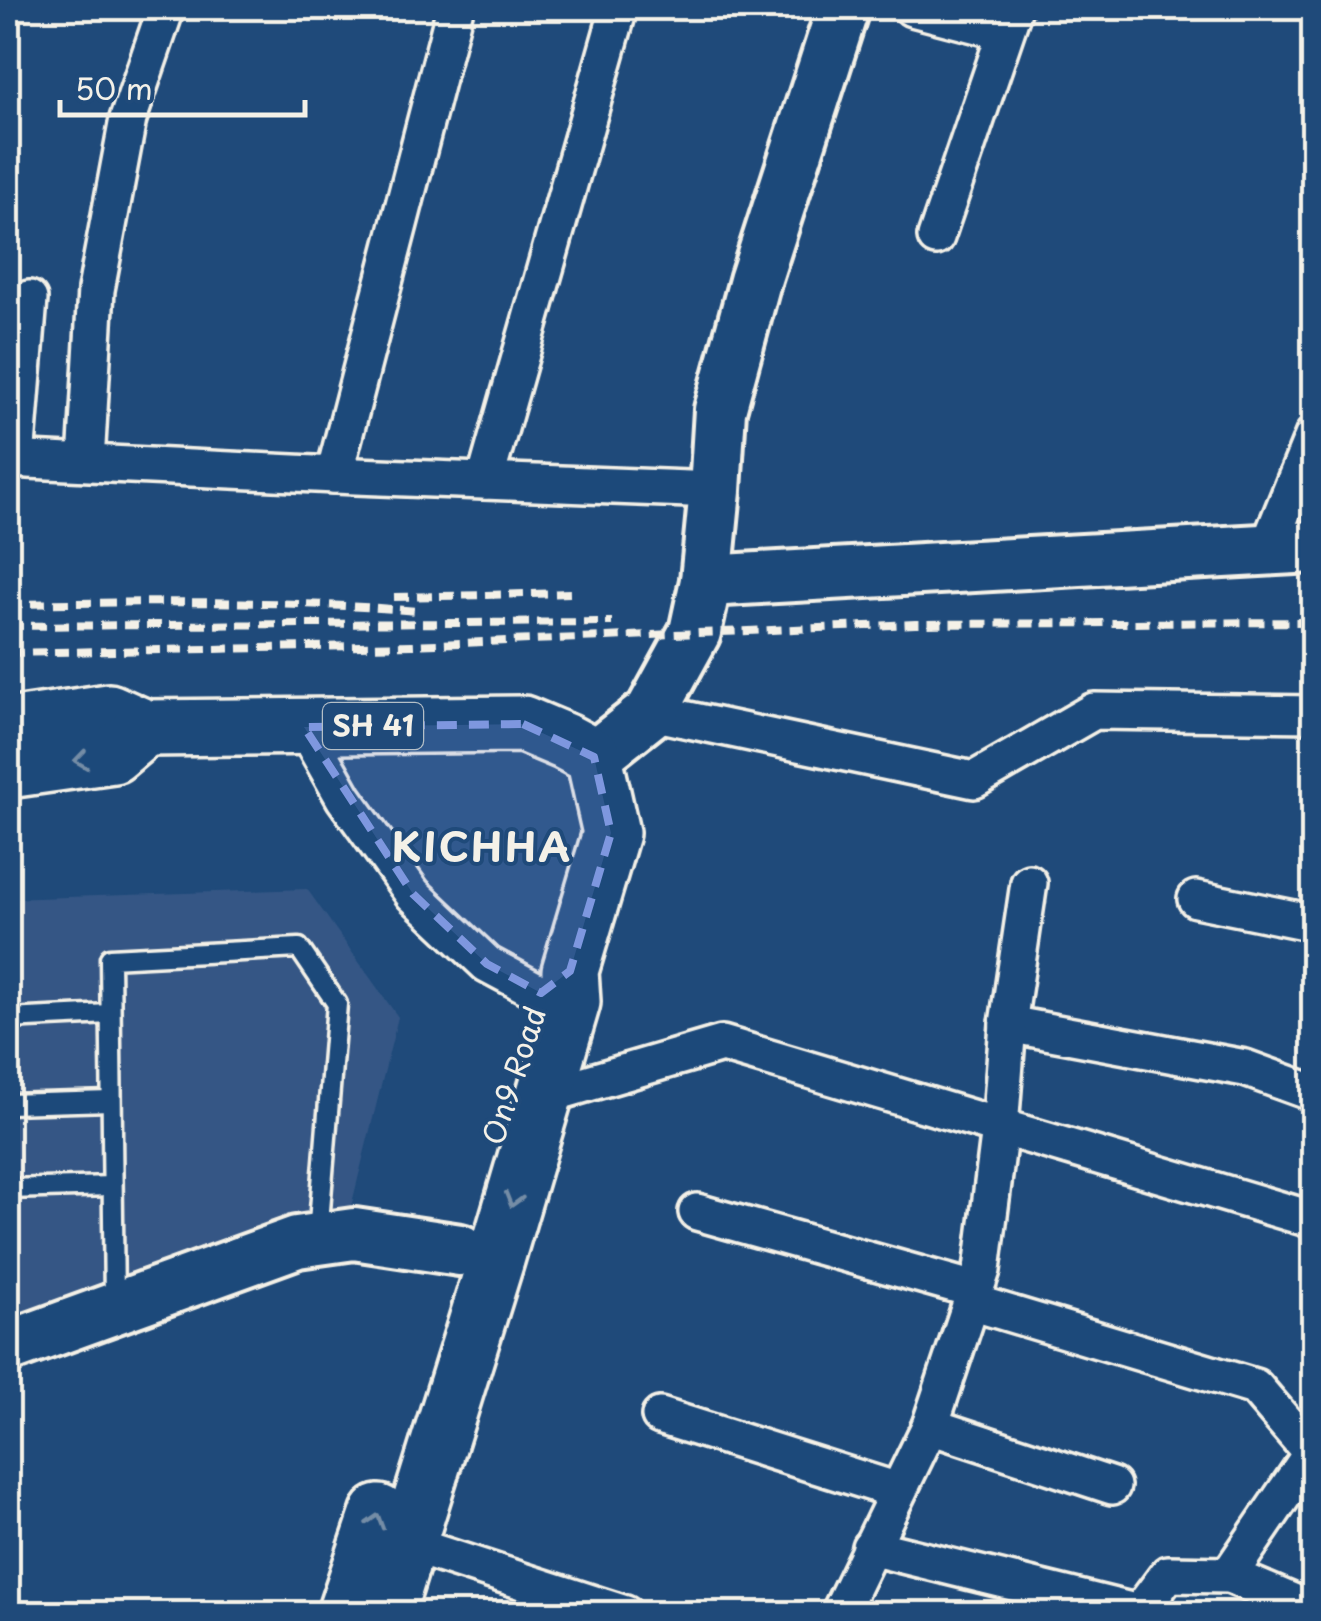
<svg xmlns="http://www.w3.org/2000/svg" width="1321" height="1621" font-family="'Playpen Sans',sans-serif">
<rect width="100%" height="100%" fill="#1f4a7a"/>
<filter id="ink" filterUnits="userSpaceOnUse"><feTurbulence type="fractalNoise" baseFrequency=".01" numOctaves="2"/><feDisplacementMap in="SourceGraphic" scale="20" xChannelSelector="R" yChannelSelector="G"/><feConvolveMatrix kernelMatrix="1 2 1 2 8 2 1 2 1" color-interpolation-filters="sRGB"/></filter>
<g filter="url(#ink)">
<!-- built -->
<path fill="#355785" d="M307,889L398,1017L348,1219L8,1330V899Z"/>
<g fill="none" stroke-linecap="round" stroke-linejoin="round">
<!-- lane casing -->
<g stroke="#f4f1e8" stroke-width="25">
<g id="lane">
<path d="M8,1019L110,1014"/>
<path d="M8,1104L111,1101"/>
<path d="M8,1189L112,1186"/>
<path d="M114,1304L110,958L299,948L337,1004L318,1234"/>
</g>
</g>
<!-- street casing -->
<g stroke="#f4f1e8" stroke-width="42">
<g id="street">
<path d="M912,8L1005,32"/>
<path d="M936,237L1014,8"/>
<path d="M8,459L356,476L715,490"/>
<path d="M16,459L29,299"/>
<path d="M86,462L96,290L128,119L166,8"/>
<path d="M334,475L455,8"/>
<path d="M485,481L619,8"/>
<path d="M1267,550L1314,434"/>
<path d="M651,712L974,780L1094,711L1314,714"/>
<path d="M304,727L344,798L413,894L487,964L541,993"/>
<path d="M1196,899L1314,923"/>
<path d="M1008,1024L1245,1068L1314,1093"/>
<path d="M544,1096L722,1044L1314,1220"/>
<path d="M697,1212L975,1290"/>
<path d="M971,1302L1255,1387L1314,1456"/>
<path d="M660,1416L898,1491"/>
<path d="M930,1426L1112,1486"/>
<path d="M408,1544L625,1614"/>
<path d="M870,1547L1139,1613L1168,1574L1229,1575L1295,1603"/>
<path d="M1229,1575L1311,1454L1314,1445"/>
<path d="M839,1614L930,1426L982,1270L1000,1128L1008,1024L1029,883"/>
</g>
</g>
<!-- secondary casing -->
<g stroke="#f4f1e8" stroke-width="58">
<g id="secondary">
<path d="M706,581L1314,547"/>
<path d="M594,757L651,712L695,632L706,581L715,490L720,410L755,281L843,8"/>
<path d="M8,1347L297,1242L354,1234L460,1250"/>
</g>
</g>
<!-- primary casing -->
<g stroke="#f4f1e8" stroke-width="62">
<g id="primary">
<path d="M8,727L109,712L145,728L523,724L566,742L594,757L611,833L570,971L572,1002L495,1263L386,1614"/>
<path d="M8,770L113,755L145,728"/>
<path d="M345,1614L379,1513"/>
</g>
</g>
<!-- lane -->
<use href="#lane" stroke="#1f4a7a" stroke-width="18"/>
<!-- street -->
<use href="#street" stroke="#1f4a7a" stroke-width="35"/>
<!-- secondary -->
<use href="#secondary" stroke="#1f4a7a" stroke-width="50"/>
<!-- primary -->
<use href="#primary" stroke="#1f4a7a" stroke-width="55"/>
<!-- rail -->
<g stroke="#f4f1e8" stroke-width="8" stroke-dasharray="15 8" stroke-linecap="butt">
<path d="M394,597L574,593"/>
<path d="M8,604C144,602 281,599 417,611"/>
<path d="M8,626L612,622"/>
<path d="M8,653L412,645L915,624L1314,622"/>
</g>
</g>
<!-- one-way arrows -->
<defs><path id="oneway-chevron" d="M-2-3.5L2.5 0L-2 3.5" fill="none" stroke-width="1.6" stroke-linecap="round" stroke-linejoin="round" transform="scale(2.5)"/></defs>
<g stroke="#748da6">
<use href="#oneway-chevron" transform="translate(81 760) rotate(172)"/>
<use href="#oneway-chevron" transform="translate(513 1200) rotate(106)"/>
<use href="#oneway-chevron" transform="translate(376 1521) rotate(-73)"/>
</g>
</g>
<!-- marked area -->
<path fill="#7e97df" fill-opacity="0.2" stroke="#7e97df" stroke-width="8" stroke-dasharray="20 12" stroke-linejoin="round" d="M523,724L594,757L611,833L570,971L541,993L487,964L413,894L304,727Z"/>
<g text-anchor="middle" stroke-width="8" stroke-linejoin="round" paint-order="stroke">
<!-- shield labels -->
<rect fill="#1f4a7a" stroke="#b4bfc7" stroke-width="2.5" x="323" y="703" width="100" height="46" rx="8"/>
<g font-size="28" font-weight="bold" fill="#f4f1e8">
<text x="373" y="736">SH 41</text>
</g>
<!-- street labels -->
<g font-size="30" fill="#f4f1e8" stroke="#1f4a7a">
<text transform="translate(515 1076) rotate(-72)" y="10">On9 Road</text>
</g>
<!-- district labels -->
<g font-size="40" font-weight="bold" letter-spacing="2.5" fill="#f4f1e8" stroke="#1f4a7a">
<text x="482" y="862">KICHHA</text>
</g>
</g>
<!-- margin -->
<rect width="1321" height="1621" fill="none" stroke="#1f4a7a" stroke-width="40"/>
<rect x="20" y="20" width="1281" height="1581" fill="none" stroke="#f4f1e8" stroke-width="4" filter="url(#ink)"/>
<!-- scale -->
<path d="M60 100v15h245v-15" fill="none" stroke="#f4f1e8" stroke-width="5"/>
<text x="75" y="100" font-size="30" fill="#f4f1e8" stroke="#1f4a7a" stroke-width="8" paint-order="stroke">50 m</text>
</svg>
